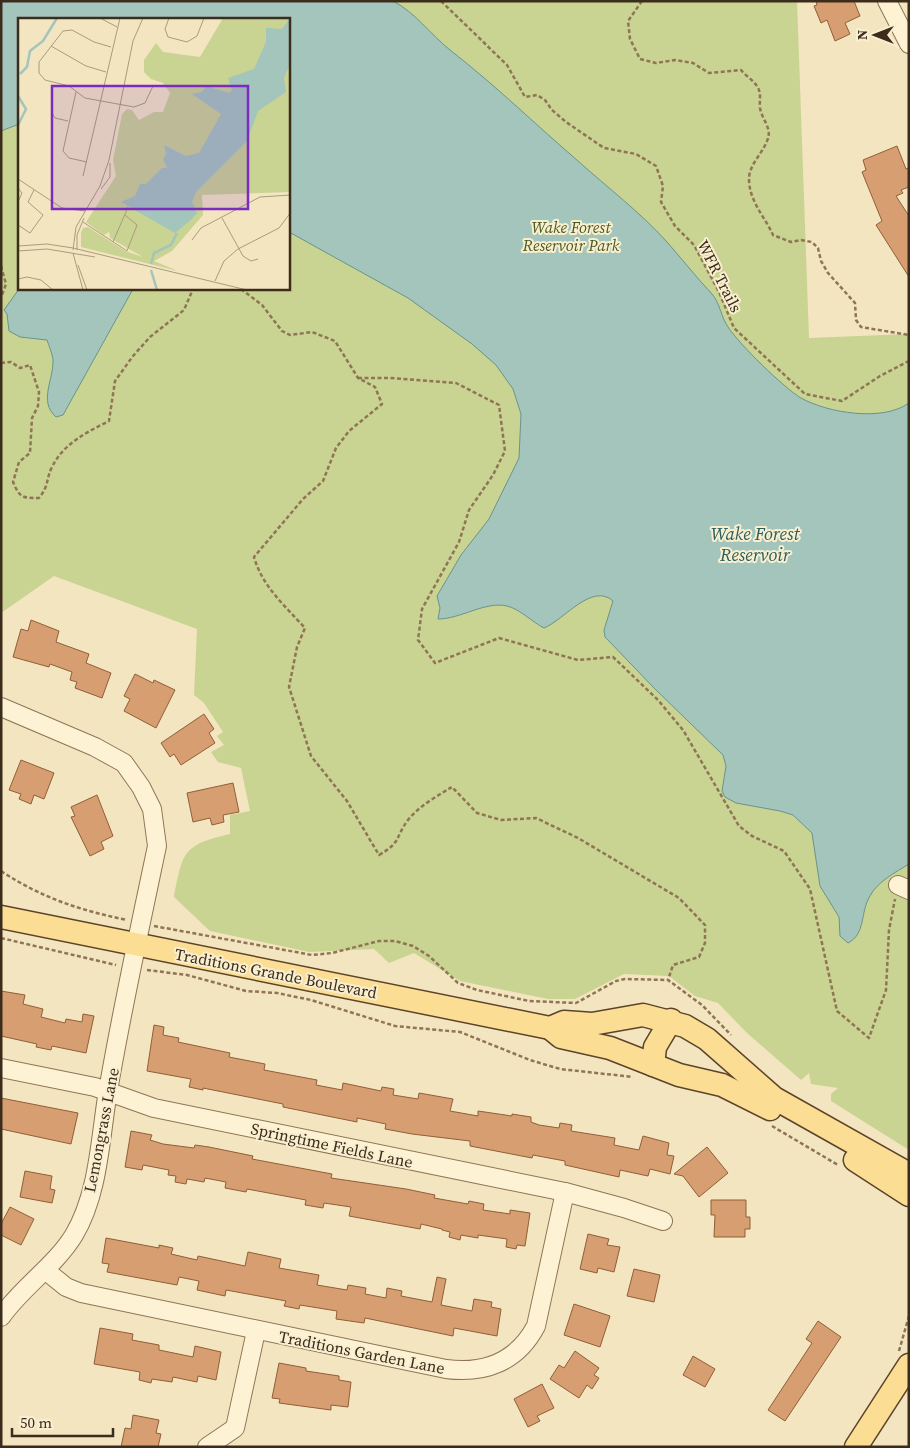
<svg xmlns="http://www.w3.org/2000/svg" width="910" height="1448" font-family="'Source Serif 4',serif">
<rect width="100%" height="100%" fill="#f3e5c0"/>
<!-- green -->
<path fill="#c9d392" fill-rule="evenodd" d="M1,1H797L809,338L909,334V1150L831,1101V1094L838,1088L811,1084L809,1073L801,1080L747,1033L718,1003L695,996L669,976L624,974L575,999H548L460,981L414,953L389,963L374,949L309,952L210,931L174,897C183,851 183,845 230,834V815L250,811L241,768L218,762L211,752L224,745L217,736L223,732L204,703L194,695L197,629L54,576L1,613ZM19,19H289V289H19Z"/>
<!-- water -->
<g fill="#a3c5bc" stroke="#69948b">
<path d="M1,1H393C416,13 430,34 450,50C495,85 535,124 578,161C608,188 640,212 667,242C682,259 696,277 712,294C720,303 721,317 728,327C739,344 784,388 801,398C828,413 883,422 909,403V864C896,872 877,882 870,896C860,912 866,934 848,943L840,936L839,917L820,886L812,833L793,815L780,811L736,803L725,797L722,791L726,766L723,755L655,689L605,637L604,630L613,601C592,582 564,620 544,628C532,622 520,609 507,606C485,601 461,619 438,619L440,608L437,596L461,555L489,519L519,458L521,414L513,389L496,365L472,344L408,298L289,232V19H19V124L1,131Z"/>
<path d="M19,289H133L63,415L56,417C38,401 54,380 53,359C52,353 49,346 47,340L20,337L9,331L7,314L4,310Z"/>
</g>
<!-- building -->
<g fill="#d69e71" stroke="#915e38">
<path d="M816,1H854L860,16L845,23L850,34L835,41L827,20L821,23L814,6L817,5Z"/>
<path d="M897,146L906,169L909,168V187L901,190L903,193L896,196L909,216V277L876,225L882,221L862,172L866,170L863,160Z"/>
<path d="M31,620L59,631L56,642L89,654L86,663L111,673L102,698L75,688L77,682L70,680L72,672L50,664L49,667L13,657L21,629L28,631Z"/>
<path d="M135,674L153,683L154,680L175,690L156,728L124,711L130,699L124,696Z"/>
<path d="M204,714L214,729L209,733L215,743L181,765L174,754L170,757L161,743Z"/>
<path d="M21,760L54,773L44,799L34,795L31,804L19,799L21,794L9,790Z"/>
<path d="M233,783L239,812L223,815L224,822L212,825L210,818L193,822L187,793Z"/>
<path d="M97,795L113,836L101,842L104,849L90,856L71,817L75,816L71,807Z"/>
<path d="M1,991L25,995L23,1004L43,1009L41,1017L65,1023L66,1019L82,1022L83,1014L94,1016L86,1053L52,1046L51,1050L36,1047L37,1044L1,1036Z"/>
<path d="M154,1025L164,1027L163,1035L179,1038L178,1042L230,1053L229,1057L265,1064L264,1070L317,1080L316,1085L342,1090L343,1083L381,1091L382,1087L394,1089L393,1095L418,1099L419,1093L453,1099L450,1111L478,1116V1111L512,1116V1114L531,1117V1122L539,1125L559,1128L560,1123L572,1125L571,1131L615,1138L614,1145L639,1150L643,1136L669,1143L667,1155L674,1156L670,1174L650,1169L648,1176L620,1170L619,1177L565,1165V1161L533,1155L532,1158L470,1146V1141L412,1134L385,1129L386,1124L357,1118V1122L283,1107V1104L203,1088V1090L189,1087L191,1079L147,1071Z"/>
<path d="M1,1098L78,1113L71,1144L1,1129Z"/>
<path d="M131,1131L152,1135L150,1140L163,1144L194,1148L195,1145L209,1147L253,1156L252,1159L332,1174L331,1178L406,1189L435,1195L434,1198L468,1204L469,1201L484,1204L483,1210L510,1214V1210L530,1213L525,1246L517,1245L516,1249L506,1247L507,1239L478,1235V1238L461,1235L460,1240L449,1237L450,1232L442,1230V1229L421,1224L420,1229L349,1216L351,1207L324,1203L323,1208L305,1205L306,1200L247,1189L246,1192L225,1188L226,1182L205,1178L204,1182L187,1179L186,1184L175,1182L176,1176L168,1175L169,1170L143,1165L142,1170L125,1167Z"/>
<path d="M707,1147L728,1173L699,1197L683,1176L674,1174Z"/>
<path d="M25,1171L52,1176L50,1189L55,1190L52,1203L20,1197Z"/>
<path d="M711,1200H746V1217H750V1229H745V1237H714L715,1215H711Z"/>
<path d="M10,1207L34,1219L21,1245L1,1235V1224Z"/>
<path d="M588,1234L609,1239L607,1245L620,1247L614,1272L598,1268L597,1273L580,1269Z"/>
<path d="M106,1238L159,1248V1245L173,1248L171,1254L197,1260L198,1256L245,1266L248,1252L281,1259L279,1268L319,1275L317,1285L347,1290L348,1285L366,1288L365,1294L386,1298L387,1288L402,1291L401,1296L432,1302L437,1277L446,1279L441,1305L472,1311L474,1299L492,1302L491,1307L501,1309L497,1336L454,1328L453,1336L365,1318L364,1323L336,1319L337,1311L300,1305L299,1309L284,1306L286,1301L226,1290L225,1296L197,1290L199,1281L179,1277L177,1285L107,1272L109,1264L102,1263Z"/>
<path d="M634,1269L660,1275L654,1302L627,1296Z"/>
<path d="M574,1304L610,1316L600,1347L564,1335Z"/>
<path d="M818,1321L841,1337L785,1421L768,1410L812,1343L806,1339Z"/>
<path d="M100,1328L133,1334L132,1340L159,1345V1350L193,1357L195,1346L221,1352L216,1380L198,1376L197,1382L173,1377L172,1382L152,1379L151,1383L139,1380L140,1372L94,1364Z"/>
<path d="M575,1351L599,1368L594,1375L599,1378L592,1389L587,1385L579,1398L550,1379L559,1365L564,1368Z"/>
<path d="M693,1356L715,1369L705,1387L683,1375Z"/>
<path d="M279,1363L306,1368V1371L339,1376V1380L351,1382L348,1407L331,1405V1410L279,1403L280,1399L272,1398Z"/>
<path d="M542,1384L554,1408L537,1416L540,1421L528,1427L514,1399Z"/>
<path d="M133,1415L159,1420L156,1433L161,1434L158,1447H121L125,1428L131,1429Z"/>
</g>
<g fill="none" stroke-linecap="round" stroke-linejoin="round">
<!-- minor casing -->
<g stroke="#8f7555" stroke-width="20">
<g id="minor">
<path d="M887,1L909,44"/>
<path d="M1,707L95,747L124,763L141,787L152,809L157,846C140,927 122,1009 108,1091C100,1138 99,1193 74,1235C55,1266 22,1287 1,1317"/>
<path d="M898,885L909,890"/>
<path d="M1,1068L95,1087L154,1108L565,1192L624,1208L663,1221"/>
<path d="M45,1270L66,1287L81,1293L446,1369C485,1374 517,1362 536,1326L565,1192"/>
<path d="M207,1447L235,1428L256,1331"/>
</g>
</g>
<!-- major casing -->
<g stroke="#5c432a" stroke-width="25">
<g id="major">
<path d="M1,917L550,1028L564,1022L592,1024L643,1015L685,1026L707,1039L774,1098L909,1174"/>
<path d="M550,1028L561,1037L610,1048L679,1075L722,1085L770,1109"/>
<path d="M653,1065L655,1047L671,1020"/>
<path d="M855,1160L909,1195"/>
<path d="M856,1447L909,1365"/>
</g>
</g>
<!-- path -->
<g stroke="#8f7555" stroke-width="2.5" stroke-dasharray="4 2.5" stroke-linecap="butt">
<path d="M441,1L507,65L525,97L537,95L545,100L552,110L566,122L604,148L636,154L656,166L663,186L661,202L675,226L694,245L719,292L734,328L805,394L842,401L880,376L909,361"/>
<path d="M642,1L628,21L630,39L640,59L656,63L675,60L693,63L709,73L741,70C746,76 753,80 757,86C762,94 759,100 760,108C762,120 773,129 767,141C762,154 749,165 749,179C749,201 765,217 773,235L791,242L801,240L812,242L818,248L821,261L828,273L855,303L856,320L861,327L909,335"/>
<path d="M1,266L6,284L1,298"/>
<path d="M241,289L262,305L282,331L290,335L312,332L335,341L358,378L375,387L382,404L349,431L336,448L323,481L303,499L254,557C262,586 285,606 305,628L297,647L289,687L311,756L347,801L379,855C402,842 395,837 408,820C419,806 437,796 452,787L477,813L501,820L536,818L578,838L679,898L705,925V943L699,957L673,965L668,980"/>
<path d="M1,363L11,362L20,368L30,365L39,392L38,406L32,418L30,453L19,462L13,482C20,498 22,498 39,498C49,486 46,479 52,467C63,444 87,432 109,421L115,381L133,356L150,337L184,310L193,289"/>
<path d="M358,378H390L456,383L499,405L505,451L493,475L469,510L459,542L422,609L418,640L435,663L499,638L578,660L613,657L658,700L683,730L739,826L752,836L784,851L810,889L837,1011L869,1038L886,990L889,930L895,899"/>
<path d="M1,871C42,898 79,910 127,920"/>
<path d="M154,926L312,955L332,953L379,941H395L413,946L429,956L458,983L477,990L529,1001L576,1003L616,981L625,979L668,980L702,1005L731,1035"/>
<path d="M1,938L116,965"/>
<path d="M147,970L187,975L246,991L277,993L311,1000L395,1026L460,1032L530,1060L560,1069L633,1077"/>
<path d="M772,1126L838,1165"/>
<path d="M899,1351L909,1316"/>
</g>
<!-- minor -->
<use href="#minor" stroke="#fdf2d4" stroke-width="18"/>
<!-- major -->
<use href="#major" stroke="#fbde93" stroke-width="22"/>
</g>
<g text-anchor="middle" stroke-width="4" stroke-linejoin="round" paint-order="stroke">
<!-- park labels -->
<g font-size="16" font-style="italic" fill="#4a5b20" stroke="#f9efd0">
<text x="571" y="233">Wake Forest<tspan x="571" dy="18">Reservoir Park</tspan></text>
</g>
<!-- street labels -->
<g font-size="16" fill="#3c2c1c" stroke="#f9efd0">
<text transform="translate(720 276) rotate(63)" y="6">WFR Trails</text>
<text transform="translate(276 973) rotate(11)" y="6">Traditions Grande Boulevard</text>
<text transform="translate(101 1130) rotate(-79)" y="6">Lemongrass Lane</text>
<text transform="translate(332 1145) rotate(12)" y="6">Springtime Fields Lane</text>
<text transform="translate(362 1352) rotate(11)" y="6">Traditions Garden Lane</text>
</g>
<!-- water labels -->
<g font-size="18" font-style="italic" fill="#295e5c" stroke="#f9efd0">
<text x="755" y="540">Wake Forest<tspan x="755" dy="21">Reservoir</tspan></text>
</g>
</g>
<!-- overview -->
<g transform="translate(18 18)">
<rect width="272" height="272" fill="#f3e5c0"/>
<path d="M205,0H272V174L184,177L185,197L154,233L136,243L160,253L63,229V215L65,210L70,209L107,233L125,239L92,220L91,214L86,217L68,204L98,158L95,142L104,96L109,91L114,92L121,102L136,94H145L152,75L145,65L133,61L126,54V42L138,25L145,34L182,39Z" fill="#c9d392"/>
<path d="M272,0V46L266,60L268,74L240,93L229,123L178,174L174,184L179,195L174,201L157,215L103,184L117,178L122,166H128L144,150H149L145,141L148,136L146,127L168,138L181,135L203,96L174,76L184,74L188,68L211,75L214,72L210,60L236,51L248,24V10L264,11Z" fill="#a3c5bc"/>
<path fill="none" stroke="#a3c5bc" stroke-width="2.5" d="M2,56L9,49L12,33L25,23L39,0M0,78L8,91L0,107M133,246L136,235L153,227L159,215M133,252L139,272"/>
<path fill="none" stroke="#aa9b7e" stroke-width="1" d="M82,0L99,9M151,0L147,11L150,19L169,24L179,18L186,0M33,28L68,48L88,54M93,29L76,24L54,12L45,13L21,44V55L27,62L51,68L67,80L116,89L127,85L135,68M58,74L45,133L51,140L69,144M34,95L37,100L50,103M65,158L102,0M0,161L44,190L67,193M0,170L4,175L0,184M83,171L92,159V145M204,200L225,238L233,243L240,241M65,204L109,233L119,207L107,197M0,207L12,215L25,197L10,184L16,172M174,222L183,210L242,179L273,177M95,224L110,189M0,228L29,226L55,230L229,272M55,232L58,209L82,168L91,142L115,23L125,0M59,232V217L66,200M0,233L29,231L77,239M55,235L65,272M60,247L69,272M0,261L9,259L23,262L35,272M197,263L206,243L220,231L261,210L273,194"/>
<path fill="#7b2cbf" fill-opacity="0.15" stroke="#7b2cbf" stroke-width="2.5" d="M34,68H230V191H34Z"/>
<rect width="272" height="272" fill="none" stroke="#3c2c1c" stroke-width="2.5"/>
</g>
<!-- border -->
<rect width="910" height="1448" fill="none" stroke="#3c2c1c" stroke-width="5"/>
<!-- north arrow -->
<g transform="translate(875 35) rotate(270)" stroke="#f9efd0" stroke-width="4" paint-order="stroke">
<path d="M0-4L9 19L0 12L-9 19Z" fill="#3c2c1c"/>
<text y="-8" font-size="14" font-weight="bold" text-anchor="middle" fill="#3c2c1c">N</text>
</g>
<!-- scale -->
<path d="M12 1428v8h101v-8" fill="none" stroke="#3c2c1c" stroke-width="2.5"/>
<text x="20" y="1428" font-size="15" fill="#3c2c1c" stroke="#f9efd0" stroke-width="4" paint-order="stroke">50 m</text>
</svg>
